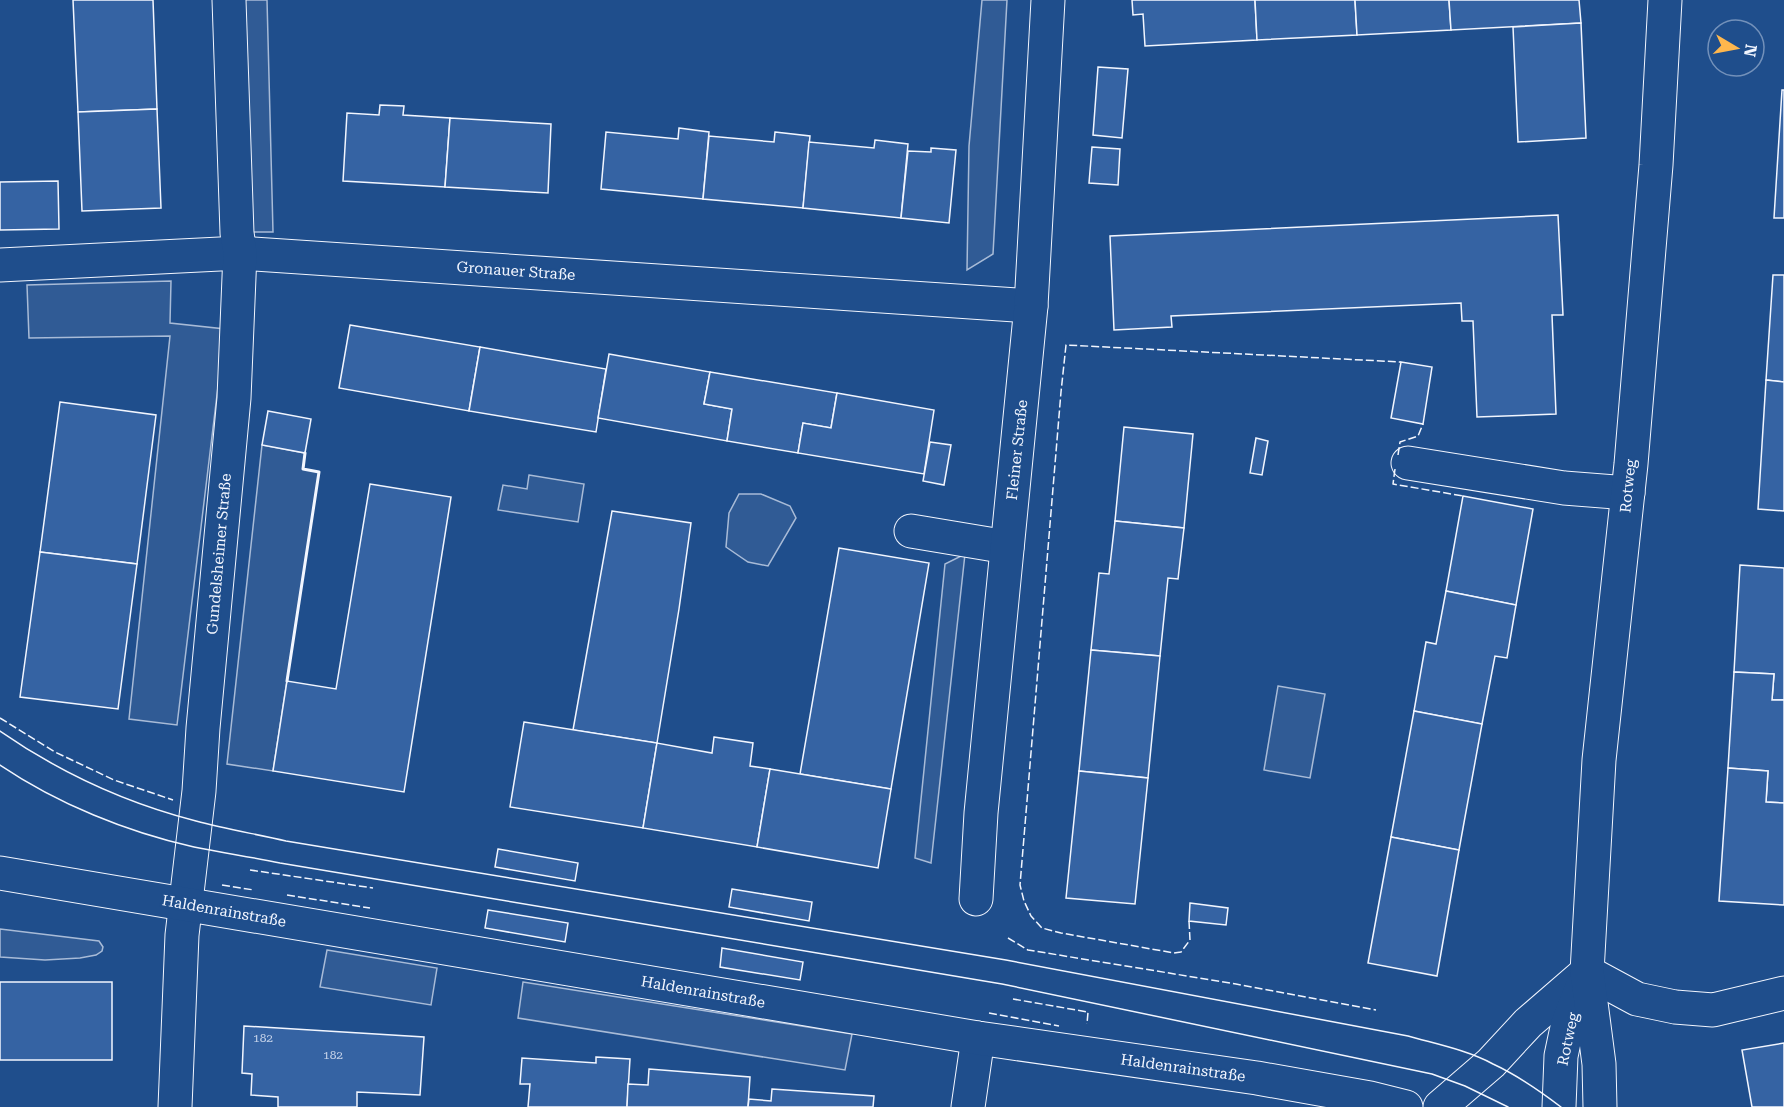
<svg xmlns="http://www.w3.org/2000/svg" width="1784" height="1107" font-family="'Roboto Serif',serif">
<rect width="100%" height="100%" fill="#1f4e8c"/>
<!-- built -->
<g fill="#305b95" stroke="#a8bbd7" stroke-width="1.5">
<path d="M238,0H267L273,232H244Z"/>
<path d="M982,0H1007L993,254L967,270L969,146Z"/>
<path d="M171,281L170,323L225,329L177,725L129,719L170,336L29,338L27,285Z"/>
<path d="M262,445L305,453L303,469L319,472L273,771L227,764Z"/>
<path d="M529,475L584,484L578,522L498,510L503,485L527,489Z"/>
<path d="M739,494H761L790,506L796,518L768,566L748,562L726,547L729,513Z"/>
<path d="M965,554L931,863L915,858L945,564Z"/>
<path d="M1278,686L1325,694L1310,778L1264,770Z"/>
<path d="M0,929L99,941L103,947L102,951L96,955L80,958L45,960L0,957Z"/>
<path d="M327,950L437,968L431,1005L320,987Z"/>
<path d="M523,982L852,1034L845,1070L518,1018Z"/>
</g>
<!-- building -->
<g fill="#3563a3" stroke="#f2f6ff" stroke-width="1.5">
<path d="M73,0H153L157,109L78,112Z"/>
<path d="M1132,0H1255L1257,40L1145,46L1143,14L1133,15Z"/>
<path d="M1255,0H1355L1357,35L1257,40Z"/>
<path d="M1355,0H1449L1451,30L1357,35Z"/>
<path d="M1449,0H1579L1581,23L1451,30Z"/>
<path d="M1581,23L1586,138L1518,142L1513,27Z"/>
<path d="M1098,67L1128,69L1122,138L1093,135Z"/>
<path d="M1782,90H1784V218H1774Z"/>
<path d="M380,105L404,106L403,115L450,118L445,187L343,181L347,113L379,115Z"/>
<path d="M157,109L161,208L82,211L78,112Z"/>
<path d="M450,118L551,124L548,193L445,187Z"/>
<path d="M679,128L709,132L703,199L601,189L606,132L678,139Z"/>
<path d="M775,132L810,136L803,208L703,199L709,136L774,142Z"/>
<path d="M875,140L908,144L901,218L803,208L809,142L874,148Z"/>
<path d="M1092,147L1120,149L1118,185L1089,183Z"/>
<path d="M931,148L956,150L949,223L901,218L908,151L931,152Z"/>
<path d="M58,181L59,229L0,230V182Z"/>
<path d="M1558,215L1563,315H1552L1556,414L1477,417L1473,321H1462L1461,303L1171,316L1172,327L1114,330L1110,236Z"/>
<path d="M1773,275H1784V382L1766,380Z"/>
<path d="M350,325L480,347L469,411L339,388Z"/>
<path d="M480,347L606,369L596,432L469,411Z"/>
<path d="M609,354L710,372L704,404L732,409L727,441L598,418Z"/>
<path d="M1401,362L1432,367L1423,424L1391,418Z"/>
<path d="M710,372L837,393L831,428L803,423L798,453L727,441L732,409L704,404Z"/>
<path d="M1766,380L1784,382V511L1758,509Z"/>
<path d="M837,393L934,410L924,474L798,453L803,423L831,428Z"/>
<path d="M60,402L156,415L137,564L40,552Z"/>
<path d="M268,411L311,419L305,453L262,445Z"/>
<path d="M1124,427L1193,434L1184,528L1115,521Z"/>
<path d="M1256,438L1268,441L1262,475L1250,473Z"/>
<path d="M930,442L951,445L944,485L923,481Z"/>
<path d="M370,484L451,497L404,792L273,771L287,681L336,689Z"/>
<path d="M1463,496L1533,509L1516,605L1446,591Z"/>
<path d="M612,511L691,523L679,609L657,743L573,730Z"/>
<path d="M1115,521L1184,528L1178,579L1168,578L1160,656L1091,650L1099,573L1109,574Z"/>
<path d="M839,548L929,563L891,789L800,774Z"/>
<path d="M40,552L137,564L118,709L20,697Z"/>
<path d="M1740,565L1784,568V700H1772L1774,674L1734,672Z"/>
<path d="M1446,591L1516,605L1507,658L1495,656L1482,724L1414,711L1426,642L1436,644Z"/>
<path d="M1091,650L1160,656L1148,778L1079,771Z"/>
<path d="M1734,672L1774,674L1772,700H1784V803L1766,802L1768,771L1728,768Z"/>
<path d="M1414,711L1482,724L1459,850L1391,837Z"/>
<path d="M524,722L657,743L643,828L510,807Z"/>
<path d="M714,737L753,743L750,766L770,769L757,847L643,828L657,743L712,753Z"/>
<path d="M1728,768L1768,771L1766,802L1784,803V905L1719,901Z"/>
<path d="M770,769L891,789L878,868L757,847Z"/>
<path d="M1079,771L1148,778L1135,904L1066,898Z"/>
<path d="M1391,837L1459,850L1437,976L1368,963Z"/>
<path d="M498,849L578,863L575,881L495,867Z"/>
<path d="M732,889L812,902L809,921L729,907Z"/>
<path d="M1190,903L1228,908L1226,925L1189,921Z"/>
<path d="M488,910L568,923L565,942L485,928Z"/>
<path d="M722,948L803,962L800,980L720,967Z"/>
<rect x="0" y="982" width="112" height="78"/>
<path d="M244,1026L424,1037L420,1095L357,1092V1107H278V1097L251,1095L252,1074L242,1073Z"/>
<path d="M1784,1043V1107H1752L1742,1050Z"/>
<path d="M596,1057L630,1059L627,1107H528L530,1084H520L522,1058L596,1063Z"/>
<path d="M649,1069L750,1077L748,1107H627L628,1084L648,1085Z"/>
<path d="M772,1089L874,1096L873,1107H748L749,1099L771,1101Z"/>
</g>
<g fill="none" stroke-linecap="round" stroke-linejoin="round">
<!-- minor casing -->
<g stroke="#f2f6ff" stroke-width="35">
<g id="minor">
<path d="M0,265L240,253L1031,306"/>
<path d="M1408,463L1564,488L1628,493"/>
<path d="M911,531L1007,547"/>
<path d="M976,899L981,813L1031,306L1048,0"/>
<path d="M1587,972L1637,999L1675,1007L1713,1010L1784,993"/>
<path d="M175,1107L182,935L199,791L203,728L234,398L240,253L237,233L229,0"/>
<path d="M968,1107L978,1038"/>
</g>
</g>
<!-- major casing -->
<g stroke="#f2f6ff" stroke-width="35">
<g id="major">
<path d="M0,873L978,1038L1257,1078L1370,1098L1406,1107"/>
<path d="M1440,1107L1491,1063L1528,1023L1587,972"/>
<path d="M1559,1107L1561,1056L1568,1023L1586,977"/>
<path d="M1600,1107L1599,1064L1587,972L1599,760L1631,464L1656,165L1665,0"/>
</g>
</g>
<!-- minor -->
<use href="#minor" stroke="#1f4e8c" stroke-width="33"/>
<!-- major -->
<use href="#major" stroke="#1f4e8c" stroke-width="33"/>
<!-- tram -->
<g stroke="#f2f6ff" stroke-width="1.5">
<path d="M0,731C59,772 126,803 196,821C225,829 256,834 286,841L1006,960L1408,1036C1436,1044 1467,1050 1493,1064C1517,1075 1540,1091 1561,1107"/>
<path d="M0,765C58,804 127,832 194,847C223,853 252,857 280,863L1002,984L1432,1074L1465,1086L1508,1107"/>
</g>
<!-- fence -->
<g stroke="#f2f6ff" stroke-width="1.5" stroke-dasharray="8 3" stroke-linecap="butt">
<path d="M1398,455L1400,442L1418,436L1423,424"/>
<path d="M1395,469L1393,484L1463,496"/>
<path d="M0,718L55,752L114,780L173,800"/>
<path d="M250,870L373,888"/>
<path d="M222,885L254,890"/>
<path d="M287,895L370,908"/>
<path d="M1189,921L1190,940L1181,952L1174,953L1061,933L1042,928L1031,916L1024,901L1020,885L1061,392L1066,345L1401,362"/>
<path d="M1008,938L1028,950L1236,984L1376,1010"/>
<path d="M1013,999L1088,1012L1087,1024"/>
<path d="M989,1013L1059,1026"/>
</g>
<!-- wall -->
<path stroke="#f2f6ff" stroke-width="3" d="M287,681L319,472L303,469L305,453"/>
</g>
<g text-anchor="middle" stroke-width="4.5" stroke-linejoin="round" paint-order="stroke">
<!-- number labels -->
<g font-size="12" fill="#c3d1e8">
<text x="263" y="1042">182</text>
<text x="333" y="1059">182</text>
</g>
<!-- street labels -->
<g font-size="15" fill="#f2f6ff" stroke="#1f4e8c">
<text transform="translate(516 271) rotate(4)" y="5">Gronauer Straße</text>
<text transform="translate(1017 450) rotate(-84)" y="5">Fleiner Straße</text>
<text transform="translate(1628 486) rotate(-84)" y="5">Rotweg</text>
<text transform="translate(219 554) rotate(-85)" y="5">Gundelsheimer Straße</text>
<text transform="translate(224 911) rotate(10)" y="5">Haldenrainstraße</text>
<text transform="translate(703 992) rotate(10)" y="5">Haldenrainstraße</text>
<text transform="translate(1568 1039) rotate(-78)" y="5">Rotweg</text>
<text transform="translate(1183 1068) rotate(8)" y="5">Haldenrainstraße</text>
</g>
</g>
<!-- north arrow -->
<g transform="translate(1736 48) rotate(100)"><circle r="28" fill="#1f4e8c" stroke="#7391ba" stroke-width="1.5"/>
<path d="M0-4.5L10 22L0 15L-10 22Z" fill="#ffb74d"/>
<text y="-9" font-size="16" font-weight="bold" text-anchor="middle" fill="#f2f6ff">N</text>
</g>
</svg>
